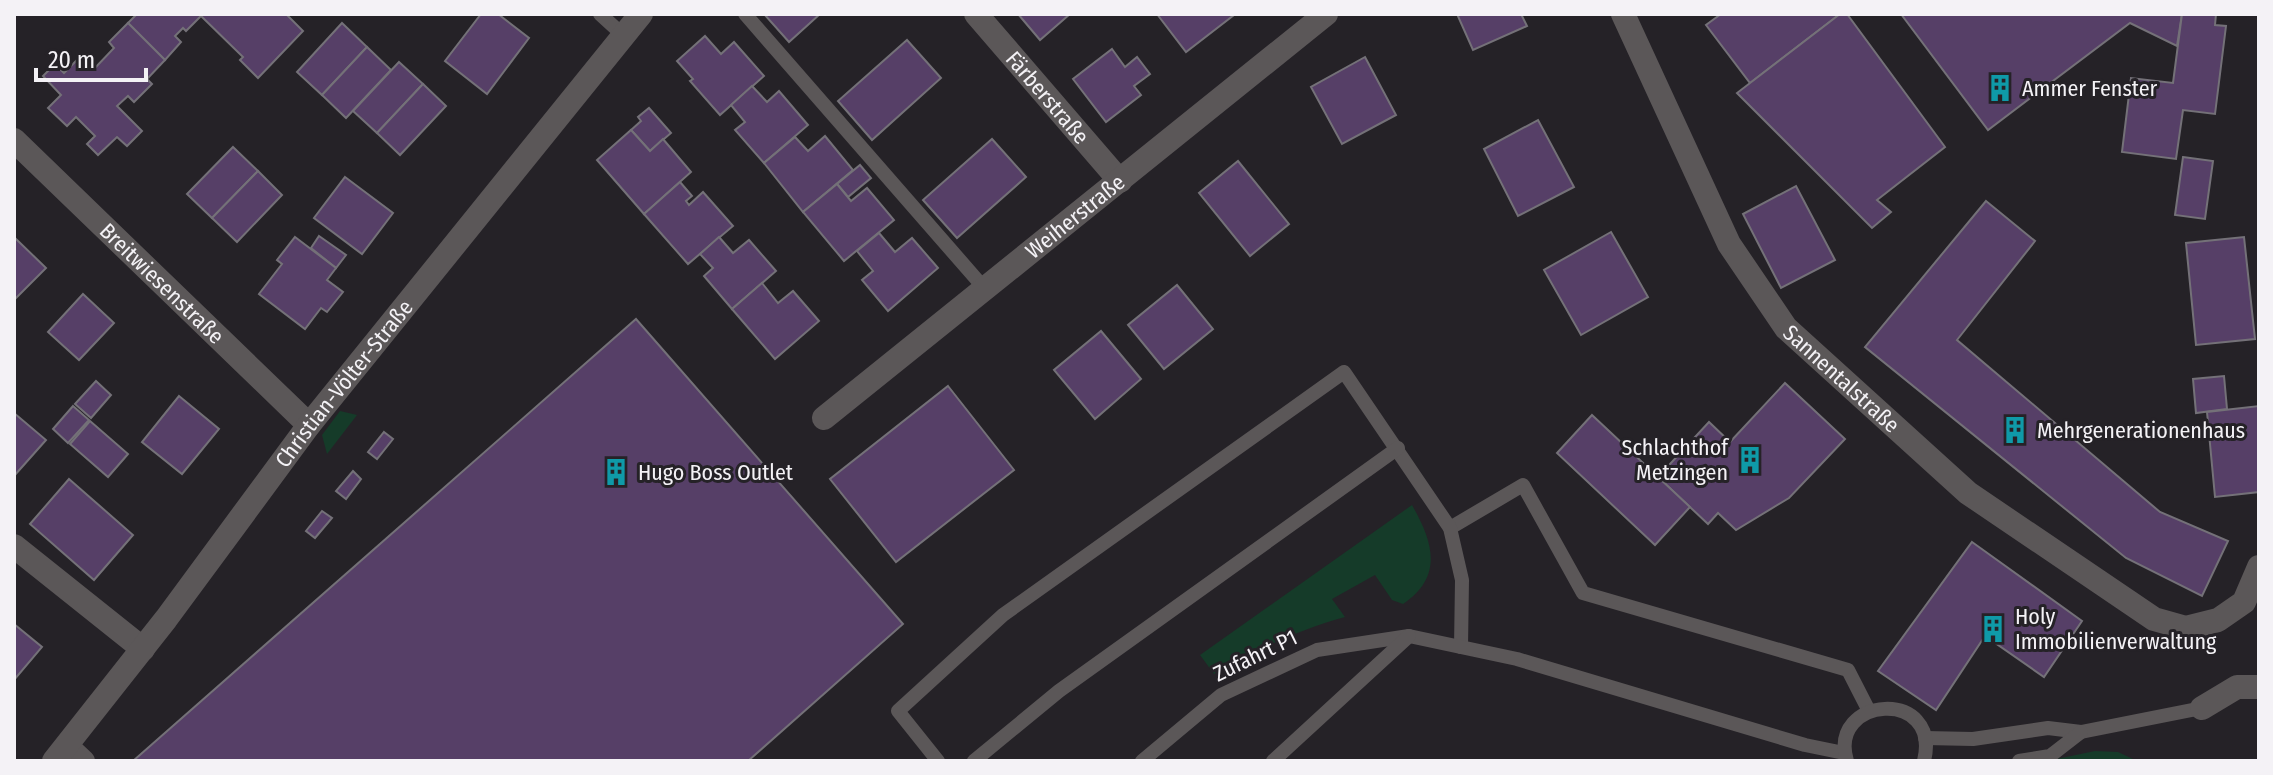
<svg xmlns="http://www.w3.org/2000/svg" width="2273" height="775" font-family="'Fira Sans Condensed',sans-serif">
<rect width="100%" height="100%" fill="#252227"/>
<!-- green -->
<g fill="#153b29">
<path d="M340,411L357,415L327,454L322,435Z"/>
<path d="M1412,505C1433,542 1444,576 1403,604L1392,600L1375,575L1332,599L1345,617C1298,630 1256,650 1214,674L1200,655Z"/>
<path d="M2095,751L2118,752L2133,759L2047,761Z"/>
</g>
<!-- building -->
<g fill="#563f67" stroke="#747178" stroke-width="2">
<path d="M137,14H286L303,31L258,78L240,60L243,57L201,16L186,31L183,28L175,36L181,42L165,60L128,23Z"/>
<path d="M481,14H498L529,38L487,94L445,61Z"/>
<path d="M764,14H820L789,42Z"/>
<path d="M1018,14H1070L1040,40Z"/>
<path d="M1157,14H1234V15L1186,52Z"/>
<path d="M1457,14H1521L1527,26L1473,50Z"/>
<path d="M1721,14H1840L1750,83L1706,25Z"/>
<path d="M1840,14H1847L1945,147L1877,200L1891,212L1872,228L1737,93Z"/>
<path d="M1901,14H2182L2177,46L2130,23L1988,130Z"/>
<path d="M2182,14H2216L2215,25L2226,26L2215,114L2183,110L2176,159L2122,152L2131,78L2173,83Z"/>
<path d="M128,23L165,60L147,79L152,84L134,102L128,96L117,106L142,131L127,146L117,137L98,155L87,144L95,136L76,117L67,126L48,108L61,95L43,76L55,64L64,73L81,56L94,69L114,48L109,42Z"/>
<path d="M342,23L367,47L322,95L297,72Z"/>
<path d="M705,36L721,54L734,42L764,76L720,115L690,81L693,79L677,61Z"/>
<path d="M907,40L941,78L872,140L838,101Z"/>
<path d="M367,47L391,70L346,118L322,95Z"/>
<path d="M1112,49L1125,67L1137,57L1150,74L1134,86L1141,95L1106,122L1073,79Z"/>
<path d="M1365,57L1396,115L1342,144L1311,87Z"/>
<path d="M399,62L423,84L377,133L353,111Z"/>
<path d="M423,84L446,106L400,155L377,133Z"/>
<path d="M752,86L767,102L779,91L808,125L764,163L735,130L745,122L731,105Z"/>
<path d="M649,108L671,133L650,151L631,130L641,121L638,117Z"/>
<path d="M1538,120L1574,187L1518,216L1484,149Z"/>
<path d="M631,130L650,151L663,139L691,172L644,214L597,160Z"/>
<path d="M825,136L853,170L803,212L764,163L795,137L808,151Z"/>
<path d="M992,139L1026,177L957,238L923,200Z"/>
<path d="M233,147L258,171L212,218L187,194Z"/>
<path d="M2183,157L2213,161L2205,219L2175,215Z"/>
<path d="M1238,161L1289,224L1250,256L1199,193Z"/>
<path d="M860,165L871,178L848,197L837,184Z"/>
<path d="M258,171L282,195L237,242L212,218Z"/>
<path d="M345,177L393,213L362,254L314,218Z"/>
<path d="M680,182L692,196L686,201L689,205L703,192L733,226L688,264L644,214Z"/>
<path d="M837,184L851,201L867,188L894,220L844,261L803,212Z"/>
<path d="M1796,186L1835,260L1781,288L1743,214Z"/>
<path d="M1986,201L2035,241L1957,340L2160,512L2228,541L2202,596L2126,558L1865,347Z"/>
<path d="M1611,232L1648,297L1581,335L1544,270Z"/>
<path d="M879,233L895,252L912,238L938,268L888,311L862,280L873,271L857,251Z"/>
<path d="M319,236L346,255L336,268L311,248Z"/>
<path d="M295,237L336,268L327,280L343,292L327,312L321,308L305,329L259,294L282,264L277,260Z"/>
<path d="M719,237L733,253L749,240L776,271L732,309L704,276L713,268L700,254Z"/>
<path d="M2244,237L2255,339L2196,345L2186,243Z"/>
<path d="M15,238L46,268L14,300V238Z"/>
<path d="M762,283L778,303L793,291L819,321L775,359L732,309Z"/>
<path d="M1177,285L1213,329L1164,369L1128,325Z"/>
<path d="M83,294L114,323L79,360L48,332Z"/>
<path d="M636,319L903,624L748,761H133Z"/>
<path d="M1101,331L1141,379L1095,419L1054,370Z"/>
<path d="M2224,376L2227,409L2196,413L2193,379Z"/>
<path d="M96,381L111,395L91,418L75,404Z"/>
<path d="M1785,383L1845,439L1789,498L1736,530L1718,513L1708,524L1658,477L1709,422L1730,442Z"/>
<path d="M948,386L1014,470L896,562L830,479Z"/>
<path d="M179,396L219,429L182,474L142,442Z"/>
<path d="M73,406L89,420L68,443L53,429Z"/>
<path d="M2259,406V492L2215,497L2207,412Z"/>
<path d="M14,413L46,440L14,476Z"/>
<path d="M1592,415L1690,507L1655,545L1557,453Z"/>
<path d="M90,421L128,454L108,477L70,444Z"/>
<path d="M384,432L393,439L377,459L368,452Z"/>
<path d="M353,471L361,479L346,499L336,491Z"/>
<path d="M69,479L133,535L94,580L30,524Z"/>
<path d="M322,511L332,518L315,538L306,531Z"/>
<path d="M1972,542L2082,621L2044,677L1985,636L1936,710L1878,671Z"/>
<path d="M14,624L42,647L14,680Z"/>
</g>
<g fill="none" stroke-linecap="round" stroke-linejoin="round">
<!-- service -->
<g stroke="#5b5758" stroke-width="14">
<path d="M600,14L623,35"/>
<path d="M745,14L985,289"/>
<path d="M1450,528L1523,485L1583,593L1848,670L1869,711"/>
<path d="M1925,738L1973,739L2048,728L2081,732L2202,708"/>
<path d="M938,761L898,711L1003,615L1344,372L1450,528L1462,580L1461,647"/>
<path d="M974,761L1059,691L1398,448"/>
<path d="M1142,761L1221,695L1317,650L1409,636L1517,659L1805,745L1844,753"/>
<path d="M1273,761L1409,636"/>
<path d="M1847,761C1827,696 1942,687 1924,761"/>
<path d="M2019,761L2050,756L2081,732"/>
</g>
<!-- pedestrian -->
<path stroke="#5b5758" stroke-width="22" d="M67,745L84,761"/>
<!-- minor -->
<g stroke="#5b5758" stroke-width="24">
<path id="s1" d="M976,14L1120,181"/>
<path id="s2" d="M1623,14L1729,244L1786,328L1968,493L2154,619L2186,628L2218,620L2244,602L2259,567"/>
<path id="s3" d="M14,140L309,425"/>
<path id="s4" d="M824,418L1326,14"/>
<path d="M14,546L143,649"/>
<path d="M2202,708L2237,687H2259"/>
<path id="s5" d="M54,761L166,619L309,425L641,14"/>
</g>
</g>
<!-- icons -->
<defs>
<g id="building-bare" transform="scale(2.16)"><path d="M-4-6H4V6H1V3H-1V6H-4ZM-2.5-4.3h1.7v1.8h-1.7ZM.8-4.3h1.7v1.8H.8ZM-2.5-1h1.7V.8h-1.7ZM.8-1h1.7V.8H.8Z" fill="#0f9aa8" stroke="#252227" stroke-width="2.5" paint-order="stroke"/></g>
</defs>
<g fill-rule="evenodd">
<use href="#building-bare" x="2000" y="88"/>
<use href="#building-bare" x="2015" y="430"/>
<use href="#building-bare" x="1750" y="460"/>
<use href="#building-bare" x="616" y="472"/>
<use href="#building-bare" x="1993" y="629"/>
</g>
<g text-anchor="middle" stroke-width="6" stroke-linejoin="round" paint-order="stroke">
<!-- poi labels -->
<g font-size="22" fill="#f4f2f6" stroke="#252227" text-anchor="start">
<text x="2022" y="96">Ammer Fenster</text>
<text x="2037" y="438">Mehrgenerationenhaus</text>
<text x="1728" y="455" text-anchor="end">Schlachthof<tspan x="1728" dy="25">Metzingen</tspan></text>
<text x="638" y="480">Hugo Boss Outlet</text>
<text x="2015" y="624">Holy<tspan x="2015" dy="25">Immobilienverwaltung</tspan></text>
</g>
<!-- street labels -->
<g font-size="22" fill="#f4f2f6" stroke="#252227">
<text dy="8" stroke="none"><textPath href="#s1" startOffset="110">Färberstraße</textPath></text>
<text dy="8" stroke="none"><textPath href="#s4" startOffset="322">Weiherstraße</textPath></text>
<text dy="8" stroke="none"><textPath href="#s3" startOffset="206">Breitwiesenstraße</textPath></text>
<text dy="8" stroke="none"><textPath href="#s2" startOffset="430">Sannentalstraße</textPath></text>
<text dy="8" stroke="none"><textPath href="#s5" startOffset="476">Christian-Völter-Straße</textPath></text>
<text transform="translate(1255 655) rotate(-26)" y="8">Zufahrt P1</text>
</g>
</g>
<!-- border -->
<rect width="2273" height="775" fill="none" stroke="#f4f2f6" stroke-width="32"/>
<!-- scale -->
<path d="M36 68v12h110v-12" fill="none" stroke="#f4f2f6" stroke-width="4"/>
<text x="48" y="68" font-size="24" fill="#f4f2f6" stroke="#252227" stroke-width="6" paint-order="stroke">20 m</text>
</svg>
